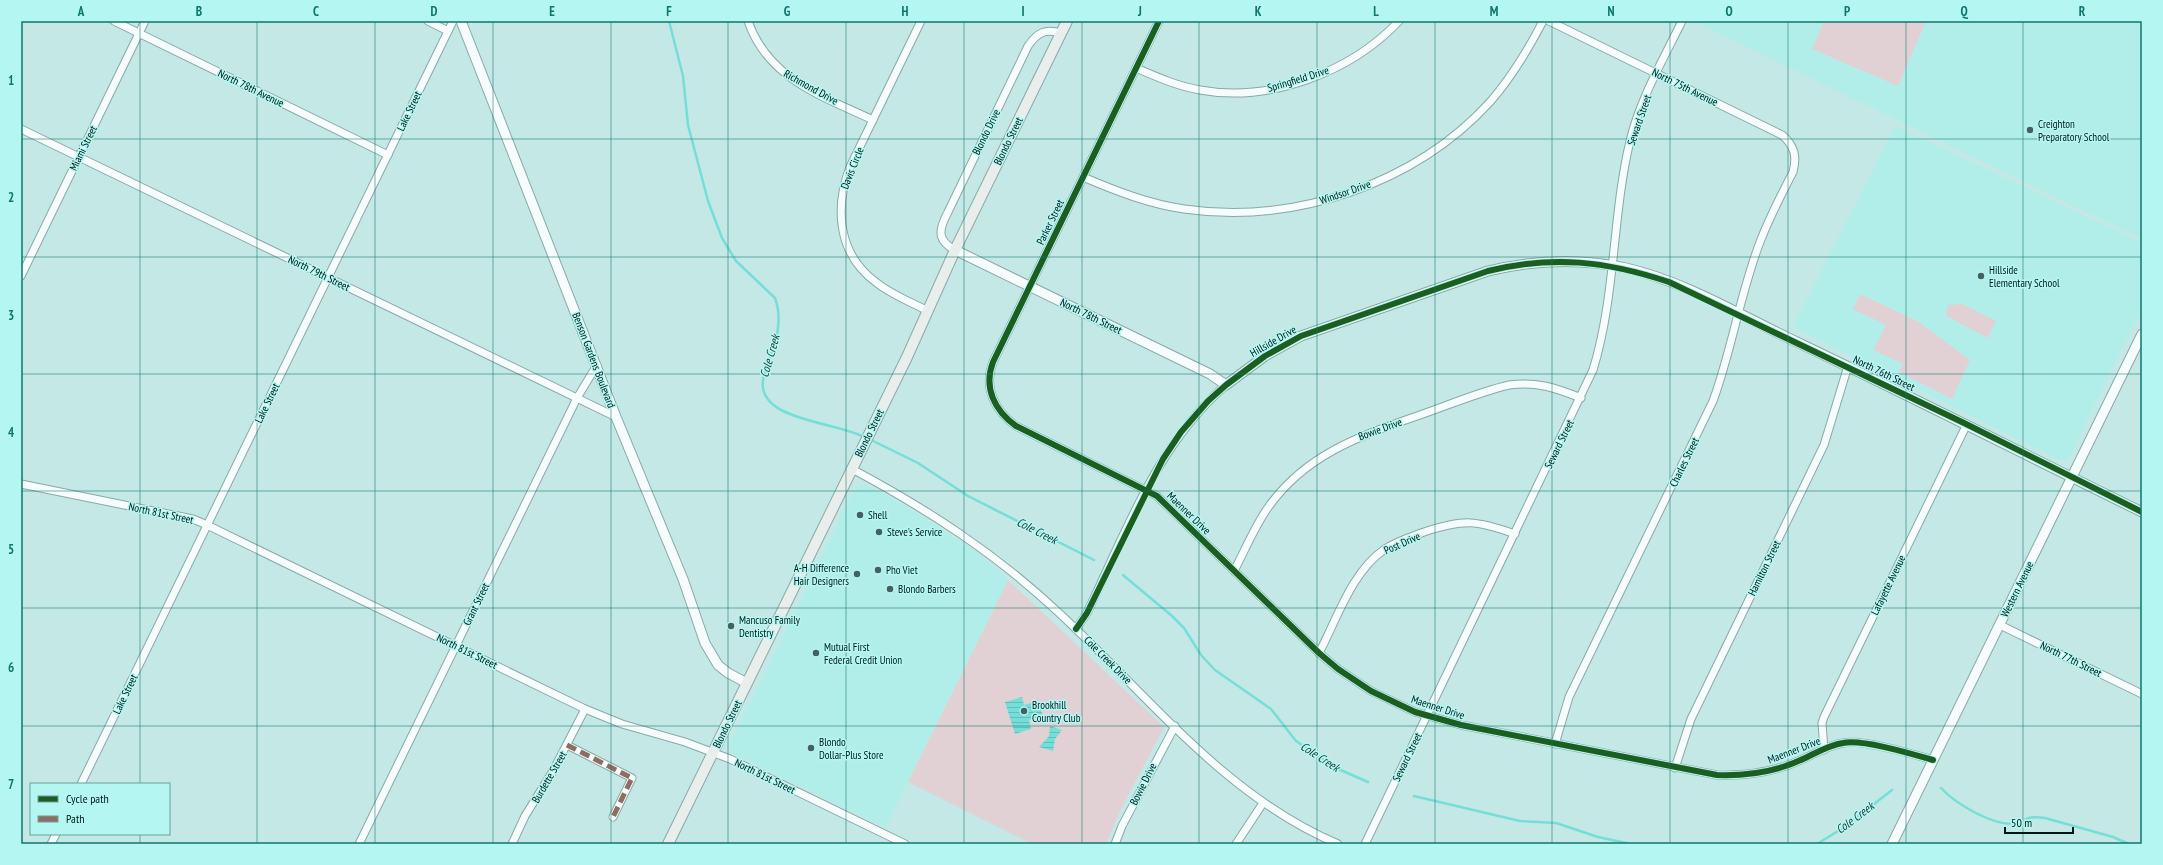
<svg xmlns="http://www.w3.org/2000/svg" width="2163" height="865" font-family="'PT Sans Narrow',sans-serif">
<defs>
<pattern id="water-rules" width="6" height="5" patternUnits="userSpaceOnUse"><rect width="6" height="5" fill="#76ded8"/><path d="M0 2.5h6" fill="none" stroke="#64beb9"/></pattern>
</defs>
<rect width="100%" height="100%" fill="#c3e8e5"/>
<!-- built -->
<g fill="#b2eee9">
<path d="M1694,21H2142V239Z"/>
<path d="M1895,126L2142,243V308L2068,459L2060,460L1793,327Z"/>
<path d="M865,485L891,497L948,533L983,557L1008,580L885,828L734,754L729,746L852,494L857,487Z"/>
</g>
<!-- green -->
<g fill="#e1d1d4">
<path d="M1824,21H1926L1898,86L1812,49Z"/>
<path d="M1860,294L1919,322L1970,360L1952,399L1899,372L1903,364L1873,350L1886,325L1853,309Z"/>
<path d="M1962,304L1996,321L1988,338L1946,316L1948,305Z"/>
<path d="M1008,580L1164,727L1121,809L1106,844H1032L908,782Z"/>
</g>
<!-- water -->
<g fill="url(#water-rules)">
<path d="M1022,697L1024,705L1038,701L1043,716L1029,720L1031,729L1015,734L1005,702Z"/>
<path d="M1050,726L1062,730L1055,739L1053,751L1039,747L1049,736Z"/>
</g>
<g fill="none" stroke-linecap="round" stroke-linejoin="round">
<!-- stream -->
<g stroke="#76ded8" stroke-width="2.5">
<path d="M669,21L683,76L688,125L708,201L722,238L736,261L775,298C781,314 779,330 774,346C765,372 750,394 783,411C808,423 839,426 865,437"/>
<path d="M869,439L918,463L968,496L1094,560"/>
<path d="M1123,575L1172,616L1184,628L1201,655L1215,670L1271,709L1296,741L1336,768L1368,782"/>
<path d="M1941,788C1956,804 1990,824 2012,824C2018,824 2021,822 2026,819C2032,816 2039,817 2045,818L2113,837L2129,844"/>
<path d="M1414,796L1520,821L1556,823L1598,837L1631,844"/>
<path d="M1817,844L1843,828L1892,790"/>
</g>
<!-- minor casing -->
<g stroke="#8ba8a6" stroke-width="9">
<g id="minor">
<path d="M114,21L388,155"/>
<path d="M428,21L448,31"/>
<path d="M748,21C768,79 822,96 873,120"/>
<path d="M921,21L850,167C834,209 838,255 877,283C892,295 911,302 928,311"/>
<path d="M1159,21L993,362C983,388 995,411 1016,426L1157,496L1319,653L1338,669L1371,691L1415,712L1461,725L1717,775C1747,776 1776,772 1803,759C1816,753 1829,745 1843,743C1863,739 1912,754 1933,760"/>
<path d="M1549,21L1782,135C1795,146 1797,157 1793,172C1781,195 1769,218 1760,242C1740,294 1732,349 1713,401L1569,697L1555,744"/>
<path d="M1136,68C1157,77 1177,86 1200,90C1270,103 1351,72 1399,21"/>
<path d="M21,129L616,417"/>
<path d="M1083,177C1116,191 1149,204 1184,209C1294,225 1415,184 1490,102C1512,77 1528,50 1543,21"/>
<path d="M955,250C936,240 939,229 948,212L1028,46C1037,33 1045,28 1061,33"/>
<path d="M21,276L145,21"/>
<path d="M852,469C927,509 995,553 1058,612C1147,694 1224,796 1338,844"/>
<path d="M21,484L193,519L207,525L585,709L622,724L685,742L730,759L905,844"/>
<path d="M1234,571C1245,550 1254,528 1267,509C1305,454 1360,436 1420,415C1449,405 1479,392 1509,385C1536,381 1556,388 1581,398"/>
<path d="M2000,625L2142,694"/>
<path d="M1076,629L1087,613C1125,534 1157,444 1226,385"/>
<path d="M1319,653C1337,619 1352,571 1385,549C1397,541 1411,537 1424,532C1464,519 1476,520 1515,534"/>
<path d="M567,745L632,778L613,817"/>
<path d="M1824,750L1822,723L1824,717L1967,424"/>
<path d="M1675,768L1691,719L1824,445L1848,366"/>
<path d="M81,784L453,21"/>
<path d="M51,844L56,834"/>
<path d="M359,844L577,398L597,365"/>
<path d="M512,844L525,816L553,771L585,709"/>
<path d="M1115,844L1122,826L1175,726"/>
<path d="M1236,844L1263,803"/>
<path d="M1365,844L1593,370C1616,295 1612,216 1630,141C1640,99 1663,60 1682,21"/>
</g>
</g>
<!-- tertiary casing -->
<g stroke="#8ba8a6" stroke-width="11">
<g id="tertiary">
<path d="M461,21L616,417L683,579L705,643L718,665L728,673L747,683"/>
<path d="M955,250L1210,374L1226,385L1265,356L1301,336L1488,271C1533,260 1580,258 1626,268C1687,282 1743,317 1799,343C1914,398 2028,456 2142,512"/>
<path d="M1892,844L2142,334"/>
</g>
</g>
<!-- secondary casing -->
<g stroke="#8ba8a6" stroke-width="12">
<path id="secondary" d="M668,844L907,357L955,250L1067,21"/>
</g>
<!-- minor -->
<use href="#minor" stroke="#f6fcfb" stroke-width="7"/>
<!-- tertiary -->
<use href="#tertiary" stroke="#f6fcfb" stroke-width="9"/>
<!-- secondary -->
<use href="#secondary" stroke="#e8eeeb" stroke-width="10"/>
<!-- quiet -->
<path stroke="#8d6e63" stroke-width="5" stroke-dasharray="10 5" stroke-linecap="butt" d="M567,745L632,778L613,817"/>
<!-- cycleway casing -->
<g stroke="#b4f7f2" stroke-width="8">
<g id="cycleway">
<path d="M1159,21L993,362C983,388 995,411 1016,426L1157,496L1319,653L1338,669L1371,691L1415,712L1461,725L1717,775C1747,776 1776,772 1803,759C1816,753 1829,745 1843,743C1863,739 1912,754 1933,760"/>
<path d="M1076,629L1087,613L1163,459L1181,432L1208,401L1226,385L1265,356L1301,336L1488,271C1553,255 1606,261 1669,282L1964,423L2142,512"/>
</g>
</g>
<!-- cycleway -->
<use href="#cycleway" stroke="#1b5e20" stroke-width="6"/>
</g>
<!-- grid -->
<path fill="none" stroke="#0f766e" stroke-width="1" stroke-opacity="0.55" d="M140,21V784M257,21V844M375,21V844M493,21V844M611,21V844M728,21V844M846,21V844M964,21V844M1082,21V844M1199,21V844M1317,21V844M1435,21V844M1552,21V844M1670,21V844M1788,21V844M1906,21V844M2023,21V844M21,139H2142M21,257H2142M21,374H2142M21,491H2142M21,608H2142M21,726H2142M140,834V844"/>
<!-- markers -->
<g fill="#446160" stroke="#b4f7f2" stroke-width="1.5">
<circle cx="2030" cy="130" r="4"/>
<circle cx="1981" cy="276" r="4"/>
<circle cx="860" cy="515" r="4"/>
<circle cx="879" cy="532" r="4"/>
<circle cx="878" cy="570" r="4"/>
<circle cx="857" cy="574" r="4"/>
<circle cx="890" cy="589" r="4"/>
<circle cx="731" cy="626" r="4"/>
<circle cx="816" cy="653" r="4"/>
<circle cx="1024" cy="711" r="4"/>
<circle cx="811" cy="748" r="4"/>
</g>
<g text-anchor="middle" stroke-width="3" stroke-linejoin="round" paint-order="stroke">
<!-- street labels -->
<g font-size="11" fill="#001918" stroke="#b4f7f2">
<text transform="translate(1298 79) rotate(-17)" y="4">Springfield Drive</text>
<text transform="translate(811 87) rotate(29)" y="4">Richmond Drive</text>
<text transform="translate(1685 87) rotate(26)" y="4">North 75th Avenue</text>
<text transform="translate(251 88) rotate(26)" y="4">North 78th Avenue</text>
<text transform="translate(409 111) rotate(-64)" y="4">Lake Street</text>
<text transform="translate(1639 120) rotate(-71)" y="4">Seward Street</text>
<text transform="translate(986 132) rotate(-64)" y="4">Blondo Drive</text>
<text transform="translate(1008 141) rotate(-64)" y="4">Blondo Street</text>
<text transform="translate(83 148) rotate(-64)" y="4">Miami Street</text>
<text transform="translate(852 168) rotate(-68)" y="4">Davis Circle</text>
<text transform="translate(1345 192) rotate(-19)" y="4">Windsor Drive</text>
<text transform="translate(1050 222) rotate(-64)" y="4">Parker Street</text>
<text transform="translate(319 273) rotate(26)" y="4">North 79th Street</text>
<text transform="translate(1091 316) rotate(26)" y="4">North 78th Street</text>
<text transform="translate(1273 341) rotate(-30)" y="4">Hillside Drive</text>
<text transform="translate(594 360) rotate(69)" y="4">Benson Gardens Boulevard</text>
<text transform="translate(1884 373) rotate(26)" y="4">North 76th Street</text>
<text transform="translate(267 403) rotate(-64)" y="4">Lake Street</text>
<text transform="translate(1380 429) rotate(-20)" y="4">Bowie Drive</text>
<text transform="translate(869 433) rotate(-64)" y="4">Blondo Street</text>
<text transform="translate(1559 444) rotate(-64)" y="4">Seward Street</text>
<text transform="translate(1684 462) rotate(-64)" y="4">Charles Street</text>
<text transform="translate(161 513) rotate(12)" y="4">North 81st Street</text>
<text transform="translate(1189 513) rotate(44)" y="4">Maenner Drive</text>
<text transform="translate(1402 543) rotate(-24)" y="4">Post Drive</text>
<text transform="translate(1764 568) rotate(-64)" y="4">Hamilton Street</text>
<text transform="translate(1888 585) rotate(-64)" y="4">Lafayette Avenue</text>
<text transform="translate(2017 589) rotate(-64)" y="4">Western Avenue</text>
<text transform="translate(476 604) rotate(-64)" y="4">Grant Street</text>
<text transform="translate(467 651) rotate(26)" y="4">North 81st Street</text>
<text transform="translate(2071 659) rotate(26)" y="4">North 77th Street</text>
<text transform="translate(1108 660) rotate(45)" y="4">Cole Creek Drive</text>
<text transform="translate(125 694) rotate(-64)" y="4">Lake Street</text>
<text transform="translate(1438 707) rotate(18)" y="4">Maenner Drive</text>
<text transform="translate(727 724) rotate(-64)" y="4">Blondo Street</text>
<text transform="translate(1794 750) rotate(-21)" y="4">Maenner Drive</text>
<text transform="translate(1407 757) rotate(-64)" y="4">Seward Street</text>
<text transform="translate(765 776) rotate(26)" y="4">North 81st Street</text>
<text transform="translate(549 777) rotate(-60)" y="4">Burdette Street</text>
<text transform="translate(1143 784) rotate(-63)" y="4">Bowie Drive</text>
</g>
<!-- poi labels -->
<g font-size="11" fill="#001918" stroke="#b4f7f2" text-anchor="start">
<text x="2038" y="128">Creighton<tspan x="2038" dy="13">Preparatory School</tspan></text>
<text x="1989" y="274">Hillside<tspan x="1989" dy="13">Elementary School</tspan></text>
<text x="868" y="519">Shell</text>
<text x="887" y="536">Steve's Service</text>
<text x="849" y="572" text-anchor="end">A-H Difference<tspan x="849" dy="13">Hair Designers</tspan></text>
<text x="886" y="574">Pho Viet</text>
<text x="898" y="593">Blondo Barbers</text>
<text x="739" y="624">Mancuso Family<tspan x="739" dy="13">Dentistry</tspan></text>
<text x="824" y="651">Mutual First<tspan x="824" dy="13">Federal Credit Union</tspan></text>
<text x="1032" y="709">Brookhill<tspan x="1032" dy="13">Country Club</tspan></text>
<text x="819" y="746">Blondo<tspan x="819" dy="13">Dollar-Plus Store</tspan></text>
</g>
<!-- water labels -->
<g font-size="12" font-style="italic" fill="#23403e" stroke="#b4f7f2">
<text transform="translate(770 356) rotate(-74)" y="4">Cole Creek</text>
<text transform="translate(1037 531) rotate(27)" y="4">Cole Creek</text>
<text transform="translate(1320 757) rotate(33)" y="4">Cole Creek</text>
<text transform="translate(1855 818) rotate(-37)" y="4">Cole Creek</text>
</g>
</g>
<!-- border -->
<rect width="2163" height="865" fill="none" stroke="#b4f7f2" stroke-width="44"/>
<!-- legend -->
<rect x="30" y="783" width="140" height="52" fill="#b4f7f2" stroke="#6c9e9b"/>
<rect x="38" y="796" width="20" height="6" fill="#1b5e20" stroke="#6c9e9b"/>
<text x="66" y="803" font-size="12" fill="#001918">Cycle path</text>
<rect x="38" y="816" width="20" height="6" fill="#8d6e63" stroke="#6c9e9b"/>
<text x="66" y="823" font-size="12" fill="#001918">Path</text>
<!-- scale -->
<path d="M2005 827v6h68v-6" fill="none" stroke="#001918" stroke-width="2"/>
<text x="2011" y="827" font-size="12" fill="#001918" stroke="#b4f7f2" stroke-width="3" paint-order="stroke">50 m</text>
<rect x="22" y="22" width="2119" height="821" fill="none" stroke="#0f766e" stroke-width="1.5"/>
<g font-size="13" text-anchor="middle" font-weight="bold" fill="#0f766e">
<text x="81" y="16">A</text>
<text x="199" y="16">B</text>
<text x="316" y="16">C</text>
<text x="434" y="16">D</text>
<text x="552" y="16">E</text>
<text x="669" y="16">F</text>
<text x="787" y="16">G</text>
<text x="905" y="16">H</text>
<text x="1023" y="16">I</text>
<text x="1140" y="16">J</text>
<text x="1258" y="16">K</text>
<text x="1376" y="16">L</text>
<text x="1494" y="16">M</text>
<text x="1611" y="16">N</text>
<text x="1729" y="16">O</text>
<text x="1847" y="16">P</text>
<text x="1964" y="16">Q</text>
<text x="2082" y="16">R</text>
<text x="11" y="85">1</text>
<text x="11" y="202">2</text>
<text x="11" y="320">3</text>
<text x="11" y="437">4</text>
<text x="11" y="554">5</text>
<text x="11" y="672">6</text>
<text x="11" y="789">7</text>
</g>
</svg>
